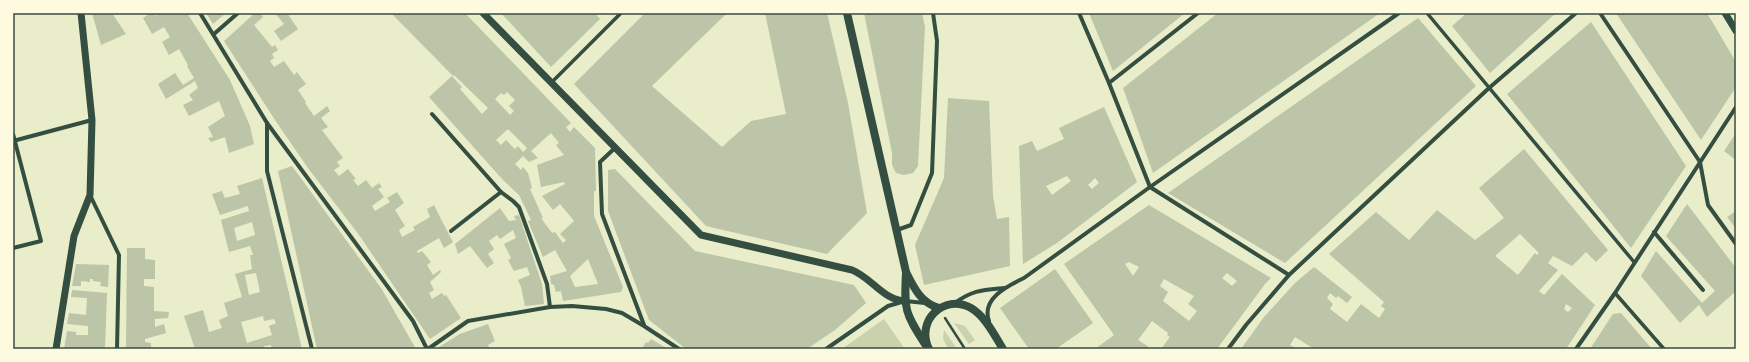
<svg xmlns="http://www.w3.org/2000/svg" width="1749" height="362" font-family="'Noto Sans',sans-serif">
<rect width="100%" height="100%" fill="#e9edc9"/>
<!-- green -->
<g fill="#cad2ad">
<path d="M884,319L905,349H842Z"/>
<path d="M954,323L965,326L975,340L969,344Z"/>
<path d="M944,330L957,349H948L943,338Z"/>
</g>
<!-- building -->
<g fill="#bcc5a7" fill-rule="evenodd">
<path d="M92,13H112L126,34L101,45Z"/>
<path d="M151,13H155L156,16L160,13H187L230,80L250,126L254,144L229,153L225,137L211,142L208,138L213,137L208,127L225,116L219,101L189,116L183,105L193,100L189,95L198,88L195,81L166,99L158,84L175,73L183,85L194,78L187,66L188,65L179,49L169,55L162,42L170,37L164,27L152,34L143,18Z"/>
<path d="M206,13H226L213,24Z"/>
<path d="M255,13H260L263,17L254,25L272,47L275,45L278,50L272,54L274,58L270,61L274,67L284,61L294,75L297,72L306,84L298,90L306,102L305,103L314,116L327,106L330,111L321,118L328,127L322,130L343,158L337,162L340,166L334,170L339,176L348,169L356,179L353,180L358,186L366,180L372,188L379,183L382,187L378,189L384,197L372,206L375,211L390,202L387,198L397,192L404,203L395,210L405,226L399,230L402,237L415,230L413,227L430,217L427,209L434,205L442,221L453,242L444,248L439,238L417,251L418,253L422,251L431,262L427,265L433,275L440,270L441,272L430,282L434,290L429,293L432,299L442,293L444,296L446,295L461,318L430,339L359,235L308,168L277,123L224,41Z"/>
<path d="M275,13H287L298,29L281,41L274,31L284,24Z"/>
<path d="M395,13H465L571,123L566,127L570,132L574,127L595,148L596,191H594V216L623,287L621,292L563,301L561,291L556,292L554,285L551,284L550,276L567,271L555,250L543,257L528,221L531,220L519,195L502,179L429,97L452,76L462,87L460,89L482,114L488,108L454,75L453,76L393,15ZM507,92L515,100L509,106L514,111L510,115L495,99L501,93L504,95ZM508,129L527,148L523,152L518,146L515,149L506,140L501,145L496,140ZM551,133L559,143L556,145L564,155L537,165L541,187L564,182L565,184L542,196L553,210L560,204L574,221L560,234L566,240L563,243L555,232L552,233L541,218H543L530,189L532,188L528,173L523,167L521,170L515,164L523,156L529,162L538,158L531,151ZM588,259L598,284L575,287L570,276Z"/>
<path d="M501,13H595L600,19L551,67Z"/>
<path d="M645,13H727L652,86L722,147L751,121L786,114L765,13H827L848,103L867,213L827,254L706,226L574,84Z"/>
<path d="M864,13H922L925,27L918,166L913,173L904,175L896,173L892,165V153Z"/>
<path d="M1089,13H1185L1113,71Z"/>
<path d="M1218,13H1380L1153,173L1123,88Z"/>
<path d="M1467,13H1556L1490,73L1452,26Z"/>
<path d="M1616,13H1707L1736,62V87L1701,140Z"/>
<path d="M1418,18L1476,86L1285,263L1168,193Z"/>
<path d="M1591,22L1686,166L1631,248L1507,94Z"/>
<path d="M948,98L989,101L993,196L997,219L1009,217L1010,266L924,285L915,245L944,178Z"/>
<path d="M1104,107L1137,182L1057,243L1023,264L1019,146L1032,141L1037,151L1064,139L1059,128ZM1067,176L1071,181L1052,195L1046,186ZM1095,178L1099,183L1092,189L1088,185Z"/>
<path d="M1736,133V160L1724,151Z"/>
<path d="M1524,149L1608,250L1596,262L1586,252L1572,266L1553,256L1548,263L1558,270L1539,291L1544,295L1562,274L1595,305L1566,349H1314L1295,337L1290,345L1297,349H1241L1264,317L1295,283L1314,267L1352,297L1347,303L1338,296L1336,298L1330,293L1327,298L1333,304L1330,309L1347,322L1361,304L1379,318L1385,309L1381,306L1384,302L1329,254L1376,212L1409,240L1437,210L1475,240L1504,218L1479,188ZM1520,234L1539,253L1537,255L1535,253L1518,275L1495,256ZM1566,304L1572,308L1568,312L1564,309Z"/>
<path d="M292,166L381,288L416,349H317L278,171Z"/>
<path d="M615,169L695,251L854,285L866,303L835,330L807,349H686L649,320L608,211V170Z"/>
<path d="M262,178L302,349H272L271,345L264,346L265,349H195L184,316L203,310L209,332L222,328L219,320L228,316L224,303L242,297L235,274L252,269L250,255H253L250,246L229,252L221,220L249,211L248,206L220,215L212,194L222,191L225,198L240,194L237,186ZM252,222L255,235L237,241L234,228ZM256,273L260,292L249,295L245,275ZM263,316L264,321L274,319L276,323L269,326L272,335L247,343L241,322Z"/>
<path d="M1687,204L1736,268V291L1707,317L1699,305L1680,323L1641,276L1656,251L1702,303L1715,291L1666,236Z"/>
<path d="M1149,205L1271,278L1265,284L1217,349H1161L1170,337L1167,335L1168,333L1152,321L1138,340L1152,349H1095L1114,335L1064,264ZM1129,262L1139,267L1133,276L1125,264ZM1227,273L1237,281L1232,286L1222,278ZM1164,279L1194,296L1188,304L1197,311L1189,321L1163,301L1168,292L1160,286Z"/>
<path d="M500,208L509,221L516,220L514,216L519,215L542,284L544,304L525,306L521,287L518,280L530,275L527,267L514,271L508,260L511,258L504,244L516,238L513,230L500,239L497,235L489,241L494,249L488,254L494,263L487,268L470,246L458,254L455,244Z"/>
<path d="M1736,211V229L1727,217Z"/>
<path d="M127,248H145V259L155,260V279H144V286L154,287V311L169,312L168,318L155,319V327L164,324L166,333L145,339V342L151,343V349H126Z"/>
<path d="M76,264L109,265L108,287L100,286L101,282L93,281V279H90V282L81,281V286H72Z"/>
<path d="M1055,269L1093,323L1056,349H1029L1000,308Z"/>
<path d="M72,290L107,293L105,349H64L67,331L76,332V335H88V326L67,324L69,313L86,315L87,298L71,297Z"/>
<path d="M1621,313L1652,349H1590L1613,314Z"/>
<path d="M488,324L495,341L488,345L490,349H436L460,334Z"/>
<path d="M651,339L668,349H642L646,342L648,343Z"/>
</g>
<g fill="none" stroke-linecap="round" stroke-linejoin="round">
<!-- path -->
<path stroke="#344e41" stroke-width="2.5" d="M945,318L965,349"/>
<!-- pedestrian -->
<g stroke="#344e41" stroke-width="3.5">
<path d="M1427,13L1634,262"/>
<path d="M551,83L621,13"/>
<path d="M1615,293L1664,349"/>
</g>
<!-- minor -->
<g stroke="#344e41" stroke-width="4">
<path d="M200,13L267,123L413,321L427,349"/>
<path d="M1079,13L1109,83L1150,187"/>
<path d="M1600,13L1700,162L1708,205L1736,244"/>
<path d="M214,34L238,13"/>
<path d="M1109,83L1198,13"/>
<path d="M432,114L501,192L513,201L519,207L547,284L550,307"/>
<path d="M267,123V171L312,349"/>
<path d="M13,134L41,241L13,248"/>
<path d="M13,141L92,120"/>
<path d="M616,147L600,162L602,214L644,325"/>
<path d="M1150,187L1289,275"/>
<path d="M90,195L119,255L117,349"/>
<path d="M897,230L911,225L932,173L937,41L933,13"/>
<path d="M451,231L501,192"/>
<path d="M1654,232L1703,290"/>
<path d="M955,303C972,290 983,290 1004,288"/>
<path d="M989,321C981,299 1007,286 1024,278L1150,187L1399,13"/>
<path d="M428,349L468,321L550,307L572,306L606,309L622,313L644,326L679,349"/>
<path d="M826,349L888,306L905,301L925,303"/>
<path d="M1228,349L1246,325L1289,275L1489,88L1576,13"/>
<path d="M1576,349L1615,293L1736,107"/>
</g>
<!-- tertiary -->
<g stroke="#344e41" stroke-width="7">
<path d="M483,13L701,235L852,270C872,278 883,300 905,301"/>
<path d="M1725,13L1736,31"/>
<path d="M56,349L74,236L90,195L92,120L81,13"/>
</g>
<!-- secondary -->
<g stroke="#344e41" stroke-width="8">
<path d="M847,13L906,272C914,288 921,303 939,308"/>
<path d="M906,273C904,310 905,313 925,344"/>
<path d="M929,349C915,321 944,293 971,308C985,316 995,336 1003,349"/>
</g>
</g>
<!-- border -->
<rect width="1749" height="362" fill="none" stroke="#fefae0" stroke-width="28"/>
<rect x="14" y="14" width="1721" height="334" fill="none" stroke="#344e41" stroke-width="1.5"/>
</svg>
